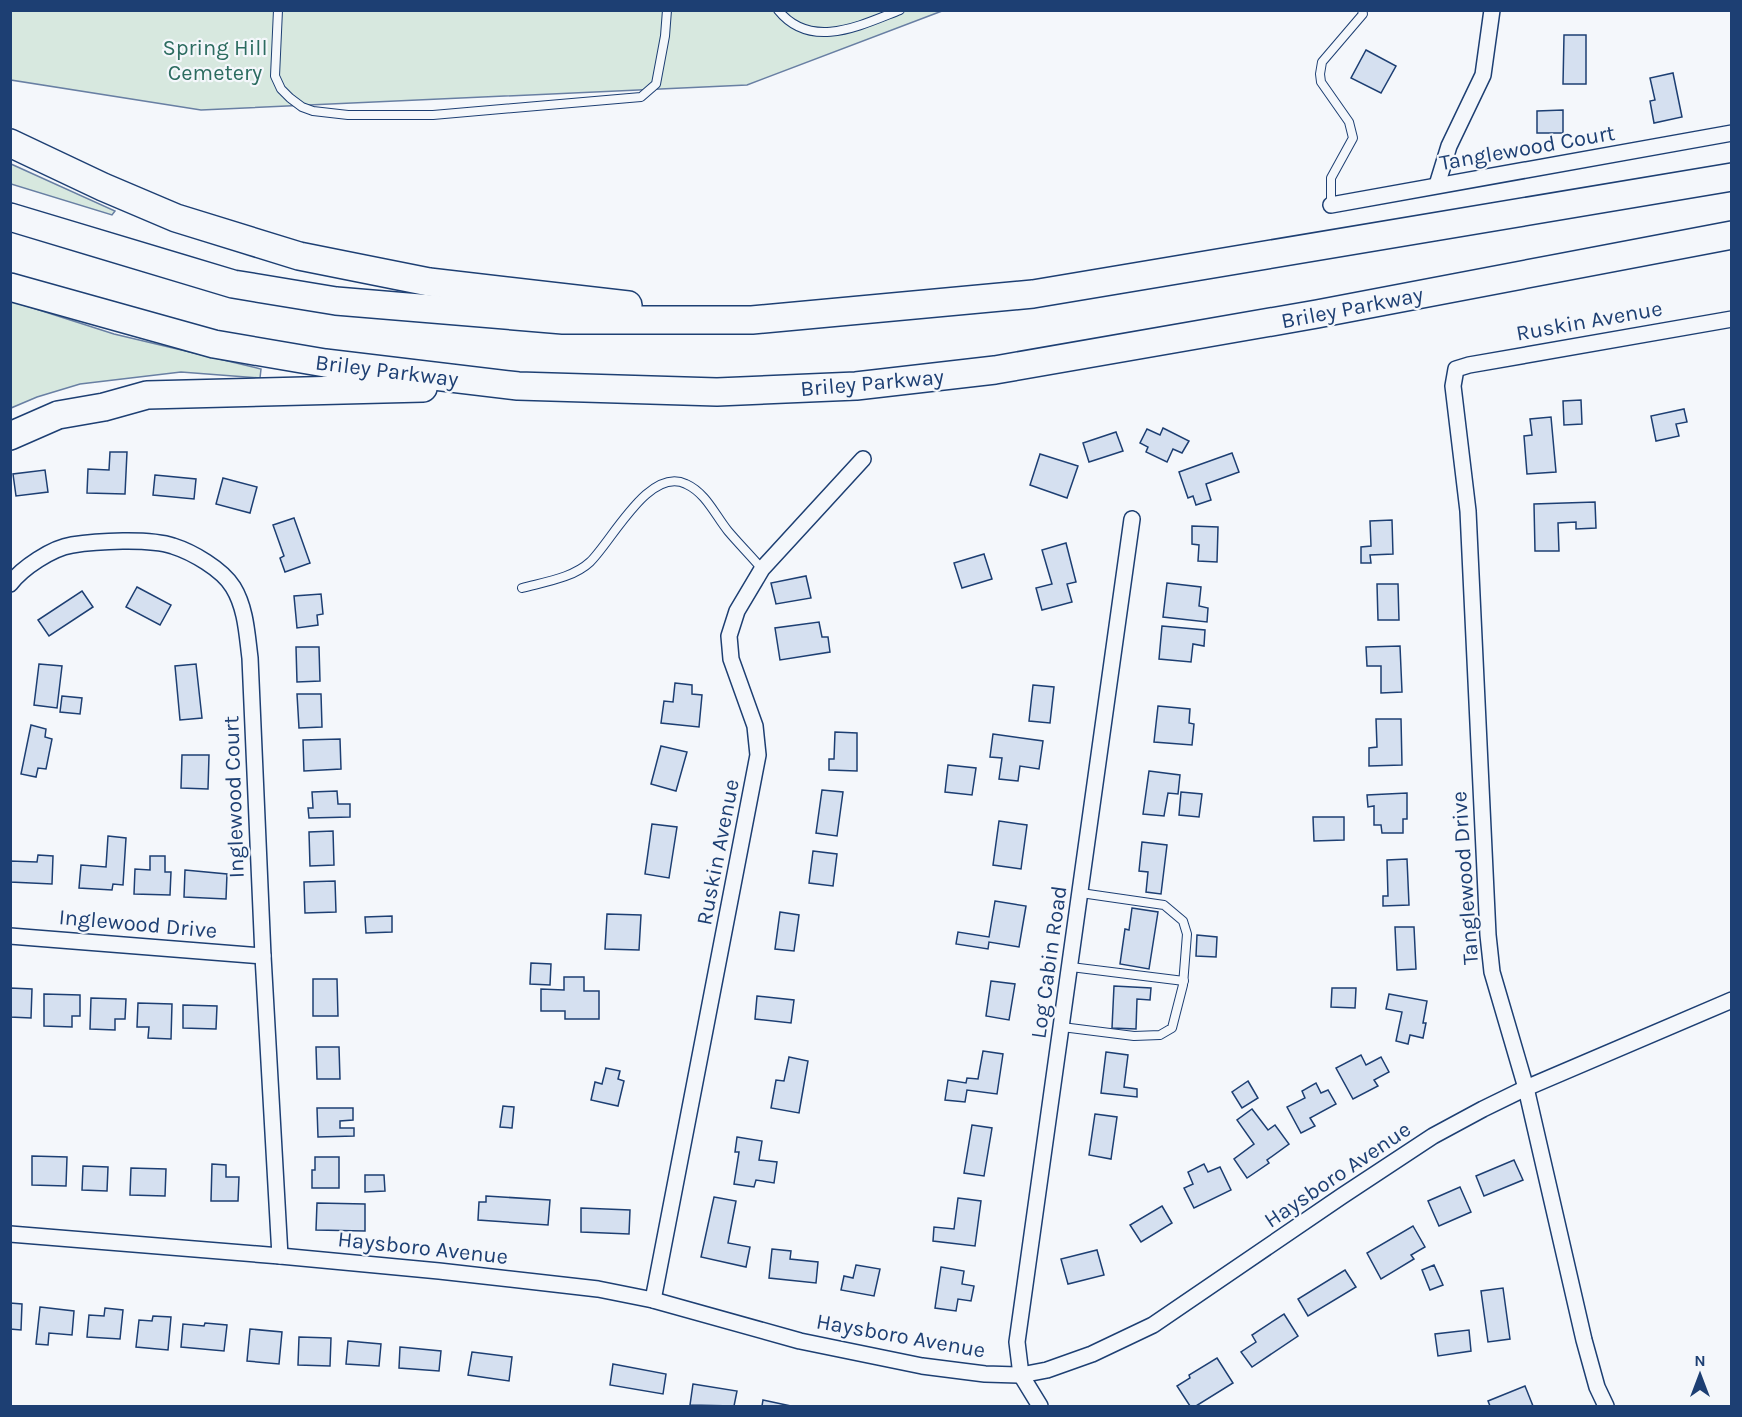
<svg xmlns="http://www.w3.org/2000/svg" width="1742" height="1417" font-family="Karla,sans-serif">
<rect width="100%" height="100%" fill="#f4f7fb"/>
<!-- green -->
<g fill="#d7e8df" stroke="#687fa3" stroke-width="1.5">
<path d="M10,11H942L747,85L201,110L11,80Z"/>
<path d="M11,164L115,211L112,215L11,184Z"/>
<path d="M11,301L114,334L261,369L260,378L181,372L80,384L37,397L11,408Z"/>
</g>
<!-- building -->
<g fill="#d5e0f0" stroke="#1d3f73" stroke-width="1.5">
<path d="M1564,35H1586V84H1563Z"/>
<path d="M1366,50L1396,66L1381,93L1351,78Z"/>
<path d="M1673,73L1682,117L1654,123L1650,101L1655,100L1650,78Z"/>
<path d="M1563,110V133H1537V111Z"/>
<path d="M1581,400L1582,424L1564,425L1563,401Z"/>
<path d="M1684,409L1687,422L1676,424L1679,436L1656,441L1651,416Z"/>
<path d="M1551,417L1556,472L1527,474L1524,436L1532,435L1530,419Z"/>
<path d="M1163,428L1189,441L1182,453L1173,449L1167,462L1146,452L1148,447L1140,443L1147,429L1160,435Z"/>
<path d="M1116,432L1123,451L1089,462L1083,443Z"/>
<path d="M110,452H127L125,494L87,493L88,469L109,470Z"/>
<path d="M1232,453L1239,472L1206,484L1211,500L1196,505L1193,496L1188,498L1179,472Z"/>
<path d="M1040,454L1078,466L1067,498L1030,485Z"/>
<path d="M45,470L48,492L16,496L13,474Z"/>
<path d="M155,475L196,479L194,499L153,495Z"/>
<path d="M223,478L257,487L250,513L216,504Z"/>
<path d="M1595,502L1596,528L1576,529V522L1558,523L1559,551H1535L1534,504Z"/>
<path d="M294,518L310,563L285,572L280,558L284,556L273,525Z"/>
<path d="M1392,520L1393,554L1370,555L1371,563H1361V547L1371,546L1370,521Z"/>
<path d="M1192,526L1218,527L1217,562L1198,561L1199,545L1192,544Z"/>
<path d="M1066,543L1076,582L1067,584L1072,602L1042,610L1036,588L1052,584L1042,550Z"/>
<path d="M984,554L992,579L962,588L954,563Z"/>
<path d="M806,576L811,598L776,604L771,583Z"/>
<path d="M1167,583L1201,587L1199,606L1208,608L1207,622L1163,617Z"/>
<path d="M1377,584H1398L1399,620H1378Z"/>
<path d="M137,587L171,605L160,625L126,607Z"/>
<path d="M82,591L93,607L49,636L38,620Z"/>
<path d="M321,594L323,614L317,615L318,625L297,628L294,596Z"/>
<path d="M819,622L822,637H828L830,652L780,660L775,628Z"/>
<path d="M1162,626L1205,630L1204,646L1193,644L1191,662L1159,659Z"/>
<path d="M1400,646L1402,692L1381,693V666H1367L1366,647Z"/>
<path d="M296,647H319L320,681L297,682Z"/>
<path d="M39,664L62,666L57,708L34,705Z"/>
<path d="M196,664L202,718L180,720L175,666Z"/>
<path d="M675,683L692,685V694L702,695L699,727L661,723L664,701L673,702Z"/>
<path d="M1033,685L1054,687L1050,723L1029,721Z"/>
<path d="M297,694H321L322,727L299,728Z"/>
<path d="M62,696L82,698L80,714L60,712Z"/>
<path d="M1158,706L1190,709L1189,723L1194,724L1192,745L1154,742Z"/>
<path d="M1376,719H1401L1402,765L1369,766V748L1377,747Z"/>
<path d="M31,725L46,729L45,737L52,739L46,769L38,768L36,777L21,774Z"/>
<path d="M835,732L857,733V771L829,770V759H834Z"/>
<path d="M993,734L1043,741L1039,769L1020,766L1018,781L999,779L1002,758L990,757Z"/>
<path d="M340,739L341,769L304,771L303,740Z"/>
<path d="M661,746L687,752L676,791L651,784Z"/>
<path d="M182,755H209L208,789L181,788Z"/>
<path d="M948,765L976,768L972,795L945,792Z"/>
<path d="M1149,771L1180,775L1178,794L1168,793L1164,816L1143,814Z"/>
<path d="M822,790L843,792L837,836L816,833Z"/>
<path d="M337,791L338,804H350V817L309,818L308,808H313L312,792Z"/>
<path d="M1181,792L1202,794L1199,817L1179,815Z"/>
<path d="M1407,793V819H1403V833H1382L1381,825H1374V806L1368,807L1367,795Z"/>
<path d="M1313,817H1344V840L1314,841Z"/>
<path d="M999,821L1027,825L1021,869L993,865Z"/>
<path d="M652,824L677,827L669,878L645,874Z"/>
<path d="M333,831L334,865L310,866L309,832Z"/>
<path d="M108,836L126,838L123,885L113,884L112,890L79,888L81,865L106,867Z"/>
<path d="M1142,842L1167,845L1161,894L1146,892L1148,872L1139,871Z"/>
<path d="M813,851L837,854L833,886L809,883Z"/>
<path d="M38,855L53,856L52,884L10,882V861L37,862Z"/>
<path d="M150,856H165V872H171L170,895L134,894L135,869L150,870Z"/>
<path d="M1407,859L1409,905L1383,906V896H1388L1387,860Z"/>
<path d="M185,870L227,874L226,899L184,897Z"/>
<path d="M335,881L336,912L305,913L304,882Z"/>
<path d="M995,901L1026,906L1019,947L989,942L988,949L956,944L958,932L989,937Z"/>
<path d="M1132,908L1158,912L1149,969L1120,964L1125,929L1129,930Z"/>
<path d="M780,912L799,915L794,951L775,949Z"/>
<path d="M607,914L641,915L639,950L605,949Z"/>
<path d="M392,916V932L366,933L365,917Z"/>
<path d="M1395,927H1414L1416,969L1397,970Z"/>
<path d="M1197,935L1217,937L1216,957L1196,956Z"/>
<path d="M531,963L551,964L550,985L530,984Z"/>
<path d="M564,977H584V991H599V1019H565V1011H541V989L564,990Z"/>
<path d="M313,979H337L338,1016H313Z"/>
<path d="M991,981L1015,984L1009,1020L986,1016Z"/>
<path d="M1114,986L1151,988L1150,1000L1137,999L1136,1029L1112,1028Z"/>
<path d="M10,988L32,989L31,1018L10,1017Z"/>
<path d="M1332,988H1356L1355,1008L1331,1007Z"/>
<path d="M44,994L80,995V1016H72V1027L44,1026Z"/>
<path d="M1389,994L1427,1001L1423,1023H1426L1423,1038L1410,1035L1408,1044L1396,1041L1402,1012L1386,1009Z"/>
<path d="M757,996L794,1000L791,1023L755,1019Z"/>
<path d="M91,998L126,999L125,1019H115V1030L90,1029Z"/>
<path d="M138,1003L172,1004L171,1039L148,1038L149,1027H137Z"/>
<path d="M183,1005L217,1006L216,1029L183,1028Z"/>
<path d="M316,1047H339L340,1079H317Z"/>
<path d="M983,1051L1003,1054L997,1094L967,1090L965,1102L945,1100L948,1080L966,1083L967,1078L978,1079Z"/>
<path d="M1106,1052L1128,1055L1124,1087L1137,1089V1097L1101,1093Z"/>
<path d="M1361,1055L1366,1065L1381,1057L1389,1072L1374,1080L1378,1086L1353,1099L1336,1068Z"/>
<path d="M789,1057L808,1061L799,1113L771,1108L776,1080L784,1081Z"/>
<path d="M606,1068L620,1071L618,1079L624,1081L618,1106L591,1100L595,1082L602,1084Z"/>
<path d="M1248,1081L1258,1098L1242,1108L1232,1092Z"/>
<path d="M1316,1083L1321,1093L1328,1090L1336,1104L1310,1118L1315,1126L1301,1133L1287,1107L1305,1098L1302,1091Z"/>
<path d="M503,1106L514,1107L512,1128L500,1127Z"/>
<path d="M317,1108H353V1120L340,1121V1128H354V1136L318,1137Z"/>
<path d="M1252,1109L1268,1130L1275,1125L1289,1144L1267,1160L1269,1163L1247,1178L1234,1159L1254,1144L1237,1120Z"/>
<path d="M1095,1114L1117,1117L1111,1159L1089,1155Z"/>
<path d="M972,1125L992,1128L984,1176L964,1173Z"/>
<path d="M737,1137L762,1141L759,1160L777,1162L774,1183L756,1180L754,1187L734,1184L739,1152H735Z"/>
<path d="M32,1156L67,1157L66,1186L32,1185Z"/>
<path d="M315,1157H339V1188H312V1170H315Z"/>
<path d="M1514,1160L1523,1180L1484,1196L1476,1176Z"/>
<path d="M212,1164L226,1165V1177H239L238,1201H211Z"/>
<path d="M1204,1164L1208,1172L1220,1167L1231,1190L1194,1208L1184,1188L1193,1184L1188,1172Z"/>
<path d="M83,1166L108,1167L107,1191L82,1190Z"/>
<path d="M131,1168L166,1169L165,1196L130,1195Z"/>
<path d="M365,1175H384L385,1191L365,1192Z"/>
<path d="M1460,1187L1471,1212L1439,1226L1428,1201Z"/>
<path d="M486,1196L550,1200L548,1225L478,1220L479,1202H486Z"/>
<path d="M714,1197L736,1201L728,1243L750,1247L746,1267L701,1257Z"/>
<path d="M958,1198L981,1201L975,1246L933,1241L934,1227L954,1229Z"/>
<path d="M317,1203L365,1204V1231L316,1230Z"/>
<path d="M1162,1206L1172,1223L1141,1242L1130,1225Z"/>
<path d="M581,1208L630,1210L629,1234L581,1232Z"/>
<path d="M1413,1226L1425,1247L1411,1255L1414,1259L1381,1279L1367,1253Z"/>
<path d="M772,1249L791,1251L790,1259L818,1262L816,1283L769,1278Z"/>
<path d="M1097,1250L1104,1275L1068,1284L1061,1259Z"/>
<path d="M856,1265L880,1269L874,1296L841,1290L844,1276L853,1278Z"/>
<path d="M1434,1265L1443,1285L1430,1290L1422,1270Z"/>
<path d="M941,1267L964,1271L962,1284L974,1286L971,1301L958,1299L956,1311L935,1308Z"/>
<path d="M1345,1270L1356,1287L1308,1316L1298,1299Z"/>
<path d="M1503,1288L1510,1339L1488,1342L1481,1291Z"/>
<path d="M10,1303L22,1304L21,1330L10,1329Z"/>
<path d="M40,1307L74,1311L72,1335L49,1333L48,1345L36,1344Z"/>
<path d="M105,1308L123,1310L120,1339L87,1337L89,1315L104,1316Z"/>
<path d="M1284,1314L1298,1336L1252,1367L1241,1352L1256,1342L1252,1335Z"/>
<path d="M153,1316L171,1317L168,1350L136,1347L139,1320L152,1321Z"/>
<path d="M205,1323L227,1325L224,1351L181,1347L183,1324L204,1326Z"/>
<path d="M250,1329L282,1332L279,1364L247,1361Z"/>
<path d="M1469,1330L1471,1351L1438,1356L1435,1334Z"/>
<path d="M299,1337L331,1338L330,1366L298,1365Z"/>
<path d="M348,1341L381,1344L379,1366L346,1364Z"/>
<path d="M400,1347L441,1351L439,1371L399,1368Z"/>
<path d="M472,1352L512,1357L509,1381L468,1375Z"/>
<path d="M1217,1358L1233,1383L1196,1406H1190L1177,1386L1190,1378L1189,1375Z"/>
<path d="M613,1364L666,1374L663,1394L610,1385Z"/>
<path d="M693,1384L737,1391L734,1406L690,1405Z"/>
<path d="M1525,1386L1533,1406H1490L1488,1401Z"/>
<path d="M763,1400L791,1406H762Z"/>
</g>
<g fill="none" stroke-linecap="round" stroke-linejoin="round">
<!-- service casing -->
<g stroke="#1d3f73" stroke-width="10">
<g id="service">
<path d="M278,10L275,76L281,89L290,98L302,107L313,111L348,115H433L641,97L656,84L665,36L667,10"/>
<path d="M778,10C811,51 861,25 900,10"/>
<path d="M1331,205V178L1353,138L1349,122L1321,82L1320,74L1322,62L1363,14L1362,10"/>
<path d="M522,588C544,582 573,578 590,562C612,541 649,466 686,484C706,493 715,515 728,531C739,544 751,556 762,569"/>
<path d="M1071,967L1184,981"/>
<path d="M1062,1027L1134,1036L1160,1035L1172,1028L1183,985L1187,934L1183,921L1164,905L1081,893"/>
</g>
</g>
<!-- minor casing -->
<g stroke="#1d3f73" stroke-width="18">
<g id="minor">
<path d="M1437,185L1449,146L1483,75L1492,10"/>
<path d="M1331,205L1732,133"/>
<path d="M10,584C22,568 52,548 72,545C96,541 150,538 173,546C192,552 222,569 233,587C246,608 247,635 250,658L263,956L280,1256"/>
<path d="M10,936L263,956"/>
<path d="M10,1234L280,1256L439,1271L598,1289L653,1300L800,1341L922,1366L985,1374L1021,1375L1047,1370L1092,1354L1153,1325L1342,1196L1433,1136L1483,1109L1526,1088L1732,1000"/>
<path d="M653,1300L758,755L755,726L731,659L729,636L737,611L762,569L863,459"/>
<path d="M1040,1406L1021,1375L1017,1342L1132,519"/>
<path d="M1606,1406L1597,1387L1584,1340L1526,1088L1492,972L1488,935L1468,511L1453,386L1456,369L1469,365L1732,319"/>
</g>
</g>
<!-- motorway casing -->
<g stroke="#1d3f73" stroke-width="30">
<g id="motorway">
<path d="M10,143L103,187L176,218L299,256L429,282L628,305"/>
<path d="M10,217L233,284L336,301L563,320H752L1033,294L1732,177"/>
<path d="M10,287L214,344L325,363L518,386L717,392L856,386L995,370L1317,314L1732,235"/>
<path d="M10,436L58,415L104,407L147,395L423,388"/>
</g>
</g>
<!-- service -->
<use href="#service" stroke="#f4f7fb" stroke-width="8"/>
<!-- minor -->
<use href="#minor" stroke="#f4f7fb" stroke-width="15"/>
<!-- motorway -->
<use href="#motorway" stroke="#f4f7fb" stroke-width="27"/>
</g>
<g text-anchor="middle" stroke-width="4.5" stroke-linejoin="round" paint-order="stroke">
<!-- park labels -->
<g font-size="22" fill="#2c6c60" stroke="#f4f7fb">
<text x="215" y="55">Spring Hill<tspan x="215" dy="25">Cemetery</tspan></text>
</g>
<!-- street labels -->
<g font-size="22" fill="#1d3f73" stroke="#f4f7fb">
<text transform="translate(1527 147) rotate(-10)" y="8">Tanglewood Court</text>
<text transform="translate(1352 307) rotate(-11)" y="8">Briley Parkway</text>
<text transform="translate(1589 320) rotate(-10)" y="8">Ruskin Avenue</text>
<text transform="translate(387 370) rotate(7)" y="8">Briley Parkway</text>
<text transform="translate(872 382) rotate(-5)" y="8">Briley Parkway</text>
<text transform="translate(233 797) rotate(-92)" y="8">Inglewood Court</text>
<text transform="translate(717 852) rotate(-79)" y="8">Ruskin Avenue</text>
<text transform="translate(1464 878) rotate(-94)" y="8">Tanglewood Drive</text>
<text transform="translate(138 923) rotate(5)" y="8">Inglewood Drive</text>
<text transform="translate(1048 962) rotate(-82)" y="8">Log Cabin Road</text>
<text transform="translate(1337 1174) rotate(-34)" y="8">Haysboro Avenue</text>
<text transform="translate(423 1247) rotate(6)" y="8">Haysboro Avenue</text>
<text transform="translate(901 1335) rotate(10)" y="8">Haysboro Avenue</text>
</g>
</g>
<!-- border -->
<rect width="1742" height="1417" fill="none" stroke="#1d3f73" stroke-width="24"/>
<!-- north arrow -->
<g transform="translate(1700 1375)" stroke="#f4f7fb" stroke-width="4.5" paint-order="stroke">
<path d="M0-4.5L10 22L0 15L-10 22Z" fill="#1d3f73"/>
<text y="-9" font-size="16" font-weight="bold" text-anchor="middle" fill="#1d3f73">N</text>
</g>
</svg>
